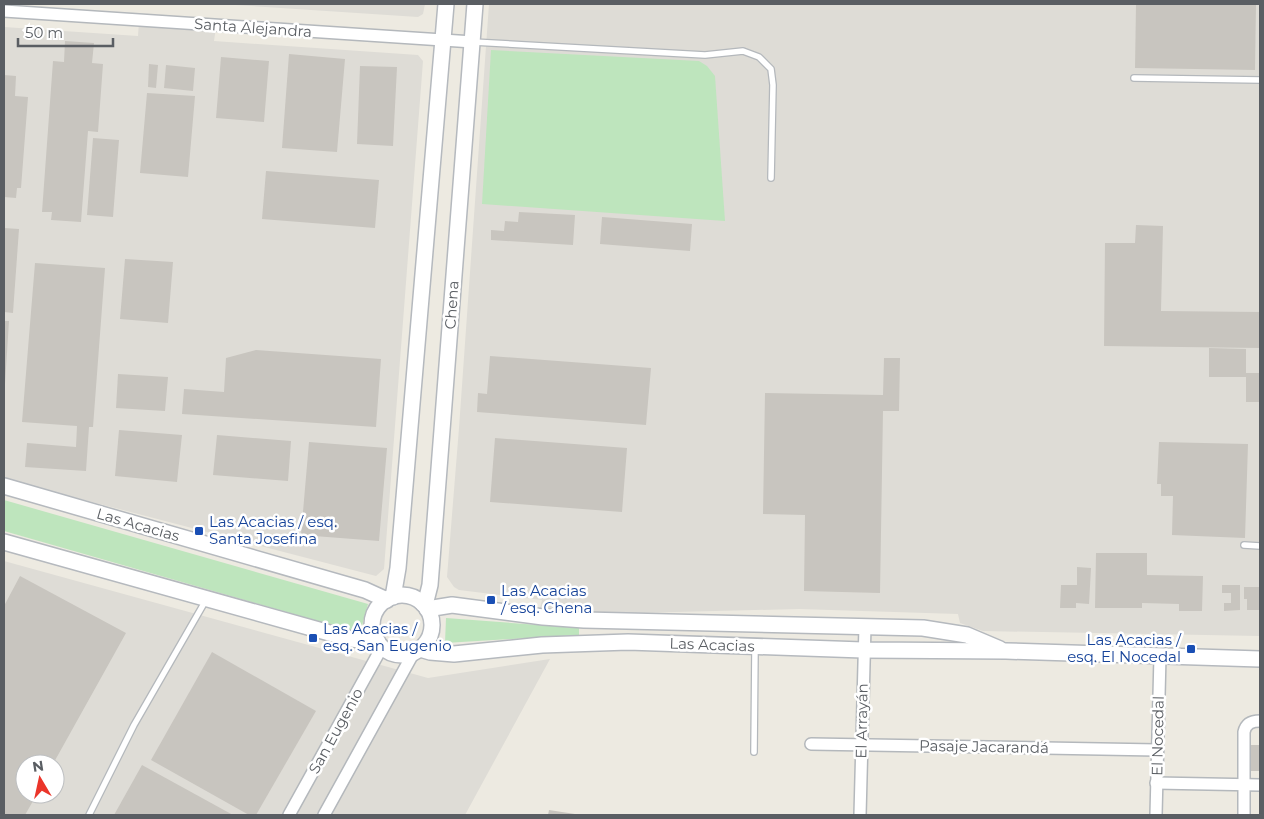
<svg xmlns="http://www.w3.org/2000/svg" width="1264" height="819" font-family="Montserrat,sans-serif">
<rect width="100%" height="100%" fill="#edeae1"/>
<!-- industrial -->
<g fill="#dedcd6" fill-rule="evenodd">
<path d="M220,4H425L423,14L418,17Z"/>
<path d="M489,4H1260V636L983,631L960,623L958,614L799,609L596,614L540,608L542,600L459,590L454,587L447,577L459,428Z"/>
<path d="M139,21L216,27L214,41L418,55L423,61L384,569L376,576L4,479V27L138,36Z"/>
<path d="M4,561L428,678L550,659L465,815H4ZM25,764H55V794H25Z"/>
</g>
<!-- green -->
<g fill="#bee5bd">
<path d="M491,50L699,61L707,66L715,76L725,221L482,204Z"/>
<path d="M4,500L368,604L360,633L4,531Z"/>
<path d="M446,618L579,628V635L445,643Z"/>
</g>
<!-- building -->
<g fill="#c8c5bf">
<path d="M1136,4H1256L1255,70L1135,68Z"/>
<path d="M65,41L94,43L92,63L103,64L98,132L88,131L81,222L51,220L52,212H42L53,61L64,62Z"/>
<path d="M289,54L345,59L337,152L282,148Z"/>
<path d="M221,57L269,61L264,122L216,118Z"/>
<path d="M149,64L158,65L156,88L148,87Z"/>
<path d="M166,65L195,68L193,91L164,88Z"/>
<path d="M360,66L397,67L393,146L357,144Z"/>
<path d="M4,75L16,76L15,96L28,97L21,188H17L16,198L4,197Z"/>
<path d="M147,93L195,96L188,177L140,173Z"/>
<path d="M93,138L119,140L113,217L87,215Z"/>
<path d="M266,171L379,180L375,228L262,219Z"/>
<path d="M519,212L575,215L573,245L491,240V230L504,231L505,221L518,222Z"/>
<path d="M602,217L692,224L690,251L600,244Z"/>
<path d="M1136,225L1163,226L1161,311L1260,312V348L1104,346L1105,243H1135Z"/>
<path d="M4,228L19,229L13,313L4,312Z"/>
<path d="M125,259L173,262L168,323L120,319Z"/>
<path d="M35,263L105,268L93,427H89L86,471L25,467L27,443L76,447L77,426L22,422Z"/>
<path d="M4,321H9L5,384H4Z"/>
<path d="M1209,348L1246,349V373H1260V402H1246V377H1209Z"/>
<path d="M256,350L381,359L376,427L182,414L184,389L224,392L226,358Z"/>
<path d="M490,356L651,368L646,425L477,412L478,393L487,394Z"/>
<path d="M884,358H900L899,411H883L880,593L804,591L805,515L763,514L765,393L883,395Z"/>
<path d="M118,374L168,377L165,411L116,408Z"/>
<path d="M119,430L182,435L177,482L115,476Z"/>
<path d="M217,435L291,441L288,481L213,475Z"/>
<path d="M495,438L627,448L622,512L490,502Z"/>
<path d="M309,442L387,448L379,541L301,535Z"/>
<path d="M1159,442L1248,444L1245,538L1172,535L1173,496H1161V484H1157Z"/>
<path d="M1096,553H1147V575L1203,576L1202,611H1179V604L1142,603V608H1095Z"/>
<path d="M1077,567L1091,568L1089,604L1076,603V608H1060L1061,585H1077Z"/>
<path d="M20,576L126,633L53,764H25V794H37L25,815H4V606Z"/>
<path d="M1222,585H1240V610L1224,611V603H1231V593H1222Z"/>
<path d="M1244,587H1260V610H1247V599H1244Z"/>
<path d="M212,652L316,711L256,815H249L151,760Z"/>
<rect x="1249" y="745" width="11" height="26"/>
<path d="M142,765L233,815H114Z"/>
<path d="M549,810L575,814V815H548Z"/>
</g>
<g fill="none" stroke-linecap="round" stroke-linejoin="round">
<!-- lane casing -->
<g stroke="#b4b8bc" stroke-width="8">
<g id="lane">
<path d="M473,42L705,55L743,51L759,57L771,69L773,85L771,178"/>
<path d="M1134,78L1260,80"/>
<path d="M1244,545L1260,546"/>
<path d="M754,752L755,648"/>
<path d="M89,815L134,725L206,600"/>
</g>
</g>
<!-- street casing -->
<g stroke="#b4b8bc" stroke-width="14">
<g id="street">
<path d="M4,11L473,42"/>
<path d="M811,744L1157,750"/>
<path d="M1156,783L1260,785"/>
<path d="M289,815L382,647"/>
<path d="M324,815L414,652"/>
<path d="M860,815L865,626"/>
<path d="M1156,815L1160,656"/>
<path d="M1244,815V732C1246,723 1252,721 1260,721"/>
</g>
</g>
<!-- secondary casing -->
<g stroke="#b5b9be" stroke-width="18">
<g id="secondary">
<path d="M4,486L365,590L387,600"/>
<path d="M4,542L351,639L378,642"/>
<circle cx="402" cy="625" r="30"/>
<path d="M393,597L398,568L446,4"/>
<path d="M423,604L426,601L430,585L475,4"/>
<path d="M427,609L452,605L543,617L584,620L923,628L967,635L1000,649"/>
<path d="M420,649L430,652L454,654L542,645L628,642L863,650L1006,651L1260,659"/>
</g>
</g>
<!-- lane -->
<use href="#lane" stroke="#fff" stroke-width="5.5"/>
<!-- street -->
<use href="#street" stroke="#fff" stroke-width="11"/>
<!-- secondary -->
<use href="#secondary" stroke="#fff" stroke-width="15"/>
</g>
<!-- markers -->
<g fill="#1a4fb4" stroke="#fff" stroke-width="2">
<rect x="194" y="526" width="10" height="10" rx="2.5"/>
<rect x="486" y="595" width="10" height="10" rx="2.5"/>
<rect x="308" y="633" width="10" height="10" rx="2.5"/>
<rect x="1186" y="644" width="10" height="10" rx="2.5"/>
</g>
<g text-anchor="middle" stroke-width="5" stroke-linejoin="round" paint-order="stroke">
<!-- street labels -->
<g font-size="15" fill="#5a5e63" stroke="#fff">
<text transform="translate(253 28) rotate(4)" y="5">Santa Alejandra</text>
<text transform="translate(452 305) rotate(-86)" y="5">Chena</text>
<text transform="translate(138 525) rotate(16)" y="5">Las Acacias</text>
<text transform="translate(712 645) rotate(2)" y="5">Las Acacias</text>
<text transform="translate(862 721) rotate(-89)" y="5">El Arrayán</text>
<text transform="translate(336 731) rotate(-61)" y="5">San Eugenio</text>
<text transform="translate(1158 736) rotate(-89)" y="5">El Nocedal</text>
<text transform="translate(984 747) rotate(1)" y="5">Pasaje Jacarandá</text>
</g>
<!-- transit labels -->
<g font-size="15" fill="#164399" stroke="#fff" text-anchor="start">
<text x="209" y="527">Las Acacias / esq.<tspan x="209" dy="17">Santa Josefina</tspan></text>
<text x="501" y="596">Las Acacias<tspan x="501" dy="17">/ esq. Chena</tspan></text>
<text x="323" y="634">Las Acacias /<tspan x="323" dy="17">esq. San Eugenio</tspan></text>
<text x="1181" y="645" text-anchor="end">Las Acacias /<tspan x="1181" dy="17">esq. El Nocedal</tspan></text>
</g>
</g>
<!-- border -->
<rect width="1264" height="819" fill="none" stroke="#5a5e63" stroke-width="10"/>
<!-- north arrow -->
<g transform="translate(40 779) rotate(351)"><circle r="24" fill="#ffffff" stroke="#bdbfc1"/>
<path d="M0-4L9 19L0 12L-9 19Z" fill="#eb352a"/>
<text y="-8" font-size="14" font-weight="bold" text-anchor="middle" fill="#5a5e63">N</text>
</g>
<!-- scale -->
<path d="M18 38v8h95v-8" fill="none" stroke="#5a5e63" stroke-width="2.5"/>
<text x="25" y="38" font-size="15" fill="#5a5e63" stroke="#ffffff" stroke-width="4" paint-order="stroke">50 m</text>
</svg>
